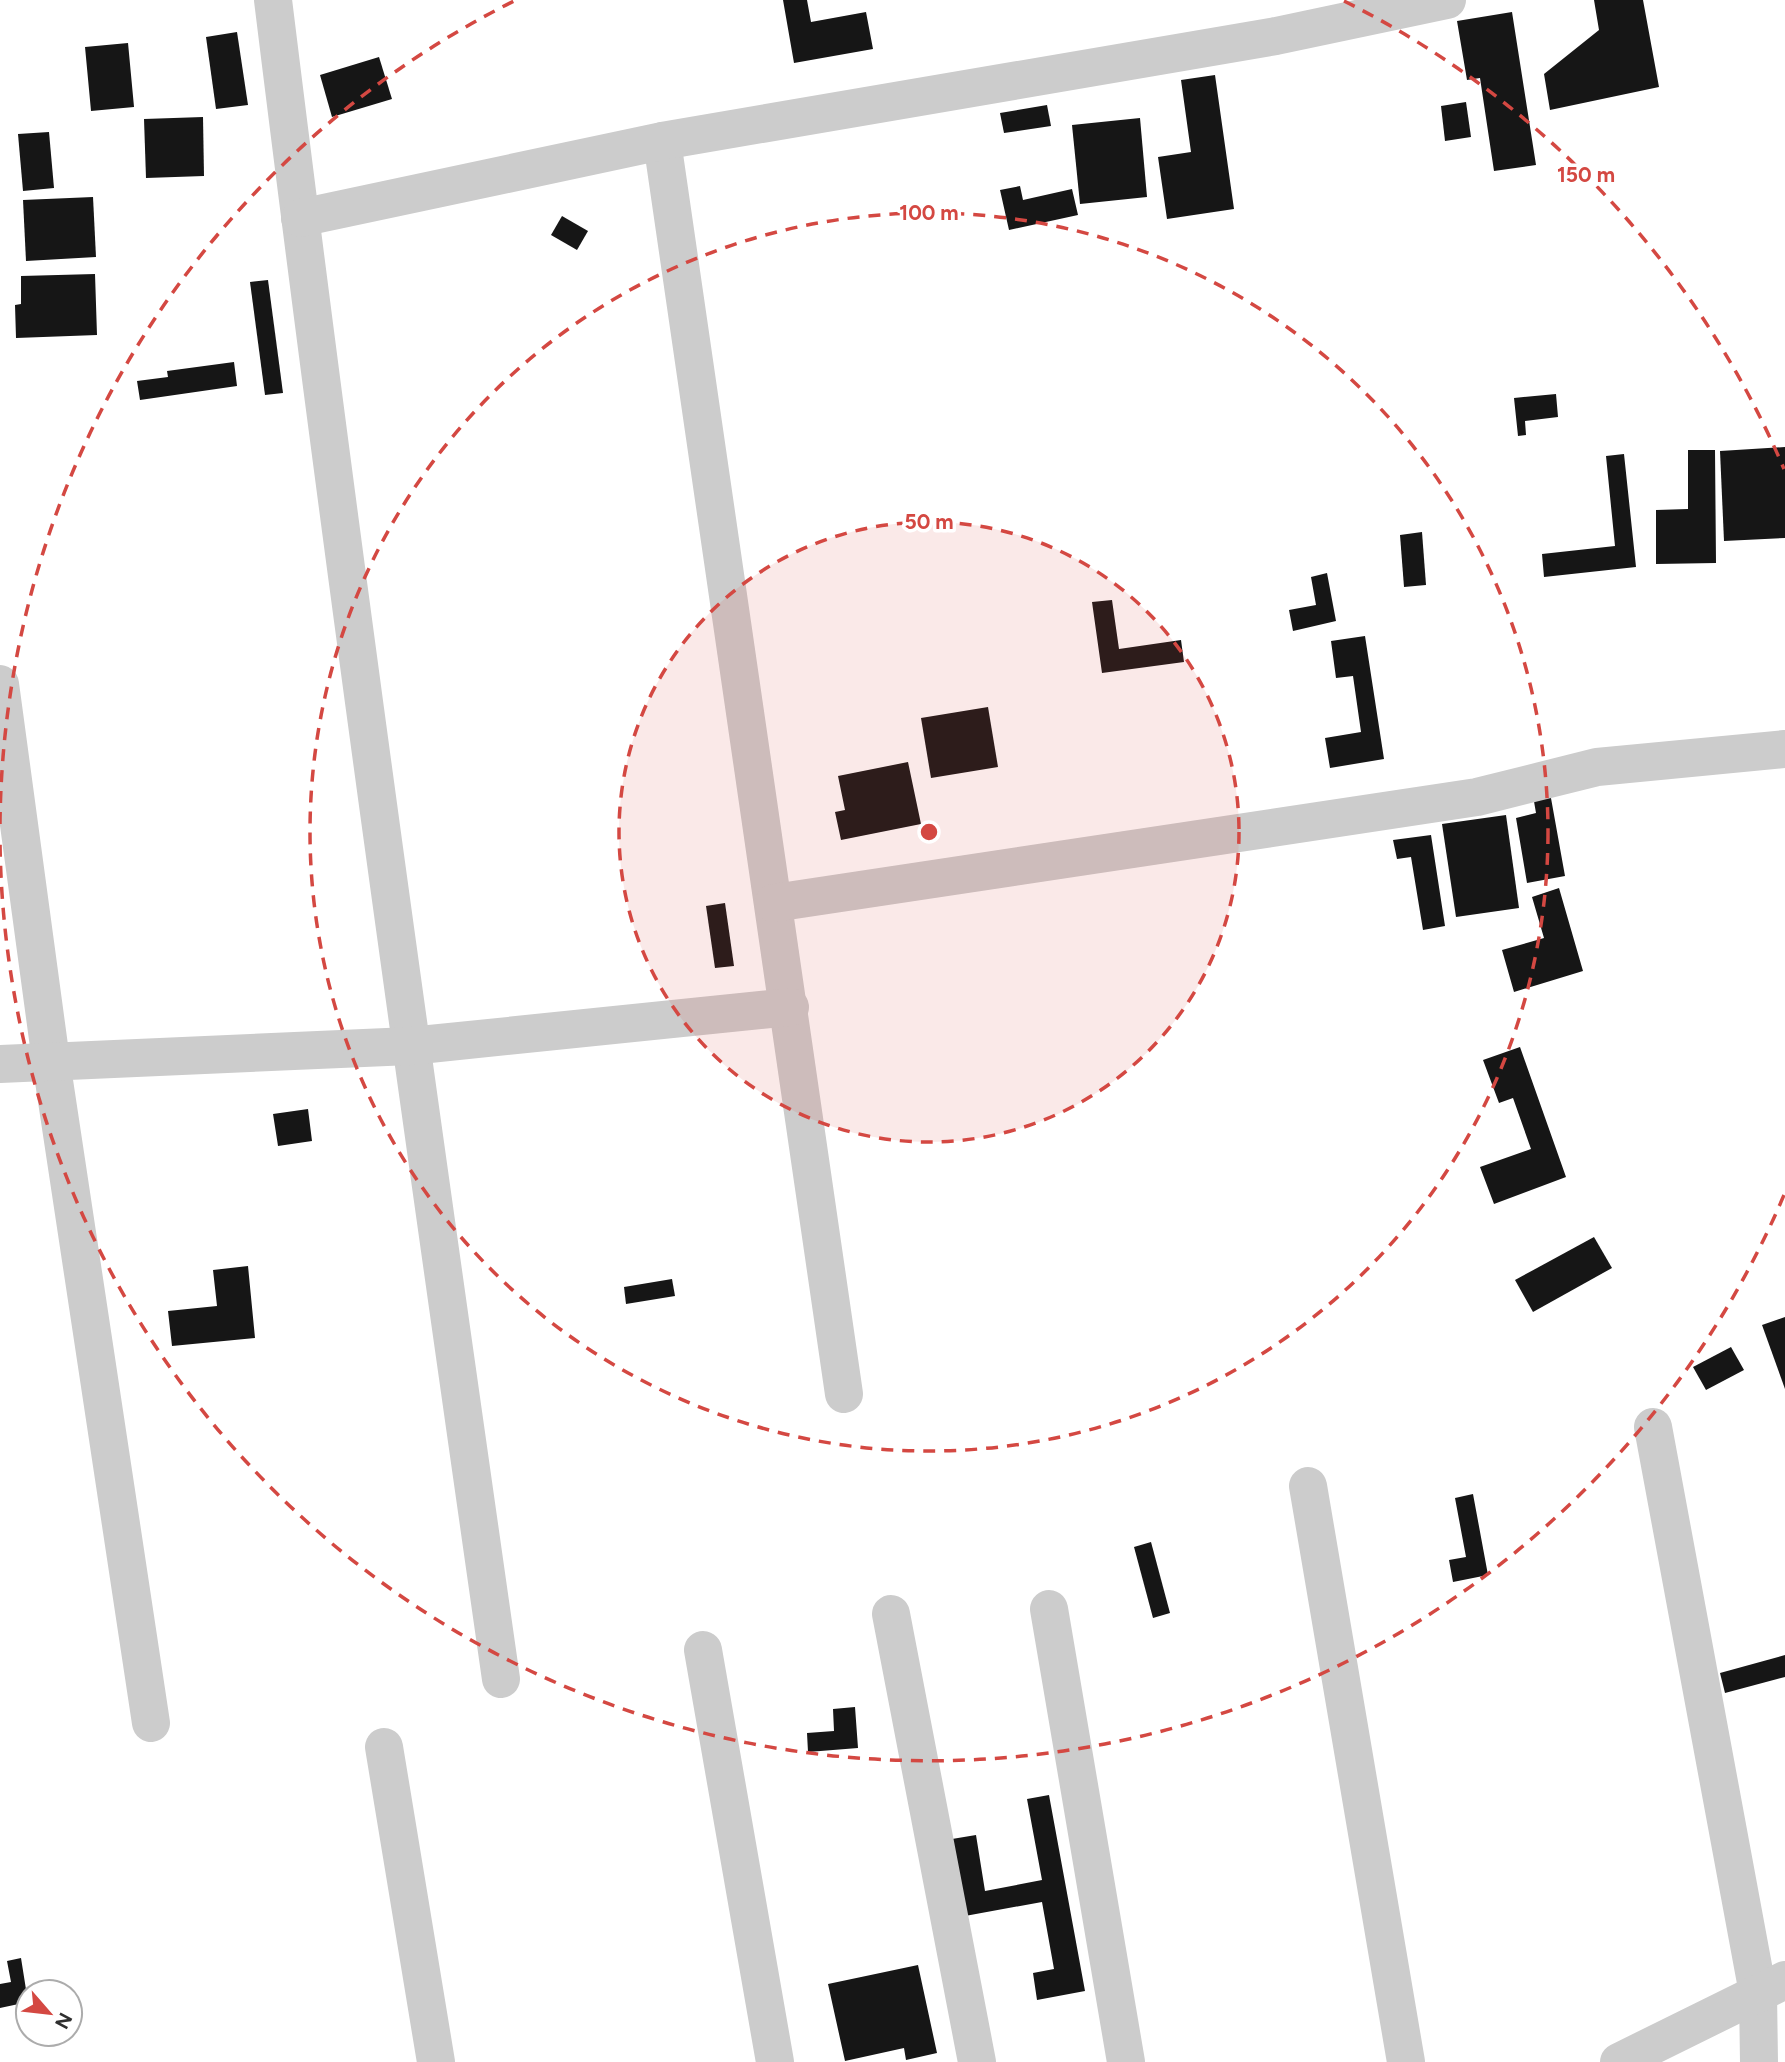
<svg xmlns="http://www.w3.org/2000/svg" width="1785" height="2062" font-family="Figtree,sans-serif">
<rect width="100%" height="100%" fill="#fff"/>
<!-- building -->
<g fill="#161616">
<path d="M783,0H807L811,22L866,12L873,49L794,63Z"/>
<path d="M1594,0H1643L1659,87L1550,110L1544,74L1599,30Z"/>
<path d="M1512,12L1536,165L1494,171L1480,78L1467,80L1457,21Z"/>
<path d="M237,32L248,105L216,109L206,37Z"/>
<path d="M128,43L134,107L91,111L85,47Z"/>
<path d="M379,57L392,99L332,117L320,75Z"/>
<path d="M1215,75L1234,209L1167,219L1158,157L1191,152L1181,80Z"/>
<path d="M1466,102L1471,137L1445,141L1441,106Z"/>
<path d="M1047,105L1051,126L1004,133L1000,113Z"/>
<path d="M203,117L204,176L146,178L144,119Z"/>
<path d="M1140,118L1147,197L1080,204L1072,125Z"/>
<path d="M49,132L54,188L23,191L18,134Z"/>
<path d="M1020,186L1023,200L1072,189L1078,215L1009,230L1000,190Z"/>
<path d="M93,197L96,257L26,261L23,200Z"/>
<path d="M562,216L588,231L577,250L551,235Z"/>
<path d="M95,274L97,335L16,338L15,305L21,304V276Z"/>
<path d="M268,280L283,393L265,395L250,282Z"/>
<path d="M234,362L237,386L140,400L137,381L168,377L167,371Z"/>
<path d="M1556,394L1558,417L1525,421L1526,435L1518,436L1514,398Z"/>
<path d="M1785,447V538L1724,541L1720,451Z"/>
<path d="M1688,450H1715L1716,563L1656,564V510L1688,509Z"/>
<path d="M1624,454L1636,567L1544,577L1542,554L1615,546L1606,456Z"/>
<path d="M1422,532L1426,585L1404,587L1400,535Z"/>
<path d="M1327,573L1336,621L1293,631L1289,610L1316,605L1311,577Z"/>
<path d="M1112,600L1119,649L1181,640L1184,662L1102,673L1092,602Z"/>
<path d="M1365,636L1384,759L1330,768L1325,738L1361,732L1353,676L1336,678L1331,641Z"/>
<path d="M988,707L998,767L931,778L921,718Z"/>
<path d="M908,762L921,824L841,840L835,812L845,810L838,776Z"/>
<path d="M1549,787L1565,876L1527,883L1516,818L1536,813L1532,790Z"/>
<path d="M1506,815L1519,908L1456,917L1442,824Z"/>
<path d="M1431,835L1445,926L1423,930L1411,857L1397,859L1393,840Z"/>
<path d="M1559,888L1583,971L1514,992L1502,950L1544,938L1532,897Z"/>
<path d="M725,903L734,966L715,968L706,906Z"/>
<path d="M1520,1047L1566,1177L1494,1204L1480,1167L1531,1149L1513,1098L1499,1103L1483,1060Z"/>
<path d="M308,1109L312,1141L278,1146L273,1114Z"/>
<path d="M1594,1237L1612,1268L1533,1312L1515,1280Z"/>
<path d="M248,1266L255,1338L172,1346L168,1311L217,1306L213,1270Z"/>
<path d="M672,1279L675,1296L626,1304L624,1287Z"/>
<path d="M1785,1317V1389L1762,1325Z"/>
<path d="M1731,1347L1744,1370L1706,1390L1693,1367Z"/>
<path d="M1473,1494L1488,1575L1453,1582L1449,1560L1466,1557L1455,1498Z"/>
<path d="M1151,1542L1170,1613L1153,1618L1134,1547Z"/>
<path d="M1785,1655V1677L1725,1693L1720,1673Z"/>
<path d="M855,1707L858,1748L808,1752L807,1733L834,1731L833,1709Z"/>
<path d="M1049,1795L1085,1991L1037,2000L1033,1973L1054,1969L1042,1902L965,1916L952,1839L976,1835L985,1891L1042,1880L1027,1799Z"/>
<path d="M21,1958L28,2002L0,2008V1984L11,1982L7,1961Z"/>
<path d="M918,1965L937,2053L906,2060L904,2048L845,2061L828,1984Z"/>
</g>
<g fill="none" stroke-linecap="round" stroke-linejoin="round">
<!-- street -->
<g stroke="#ccc" stroke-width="38">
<path d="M273,0C342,561 421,1120 501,1679"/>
<path d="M662,141L844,1394"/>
<path d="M300,218L662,141L1276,36L1447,0"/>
<path d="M0,684L51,1061L151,1723"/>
<path d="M774,903L1477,797L1597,767L1785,749"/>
<path d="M0,1064L410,1046L790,1007"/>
<path d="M1653,1427L1758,1993L1759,2062"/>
<path d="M1308,1486L1406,2062"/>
<path d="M1049,1609L1126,2062"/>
<path d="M891,1614L977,2062"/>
<path d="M703,1650L775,2062"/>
<path d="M384,1747L436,2062"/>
<path d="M1619,2062L1785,1980"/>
</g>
</g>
<!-- distance rings -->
<circle cx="929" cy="832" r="310" fill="#d44842" fill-opacity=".12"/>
<g fill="none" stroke="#d44842" stroke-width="3.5" stroke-dasharray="12 9">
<circle cx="929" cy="832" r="310"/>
<circle cx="929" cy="832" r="619"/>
<path d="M1784 1195A929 929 0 0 1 0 840M0 824A929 929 0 0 1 514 1M1344 1A929 929 0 0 1 1784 469"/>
</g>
<circle cx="929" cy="832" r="10" fill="#d44842" stroke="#fff" stroke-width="3.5"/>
<g font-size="21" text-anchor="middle" font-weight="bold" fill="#d44842" stroke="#fff" stroke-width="7" stroke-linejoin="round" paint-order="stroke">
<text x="1586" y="182">150 m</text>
<text x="929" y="220">100 m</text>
<text x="929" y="529">50 m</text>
</g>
<!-- north arrow -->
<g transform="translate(49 2013) rotate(118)"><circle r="33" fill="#ffffff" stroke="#acacac" stroke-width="2"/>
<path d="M0-5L12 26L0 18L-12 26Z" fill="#d44842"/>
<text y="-10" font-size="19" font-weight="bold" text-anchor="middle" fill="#2f2f2f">N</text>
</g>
</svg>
